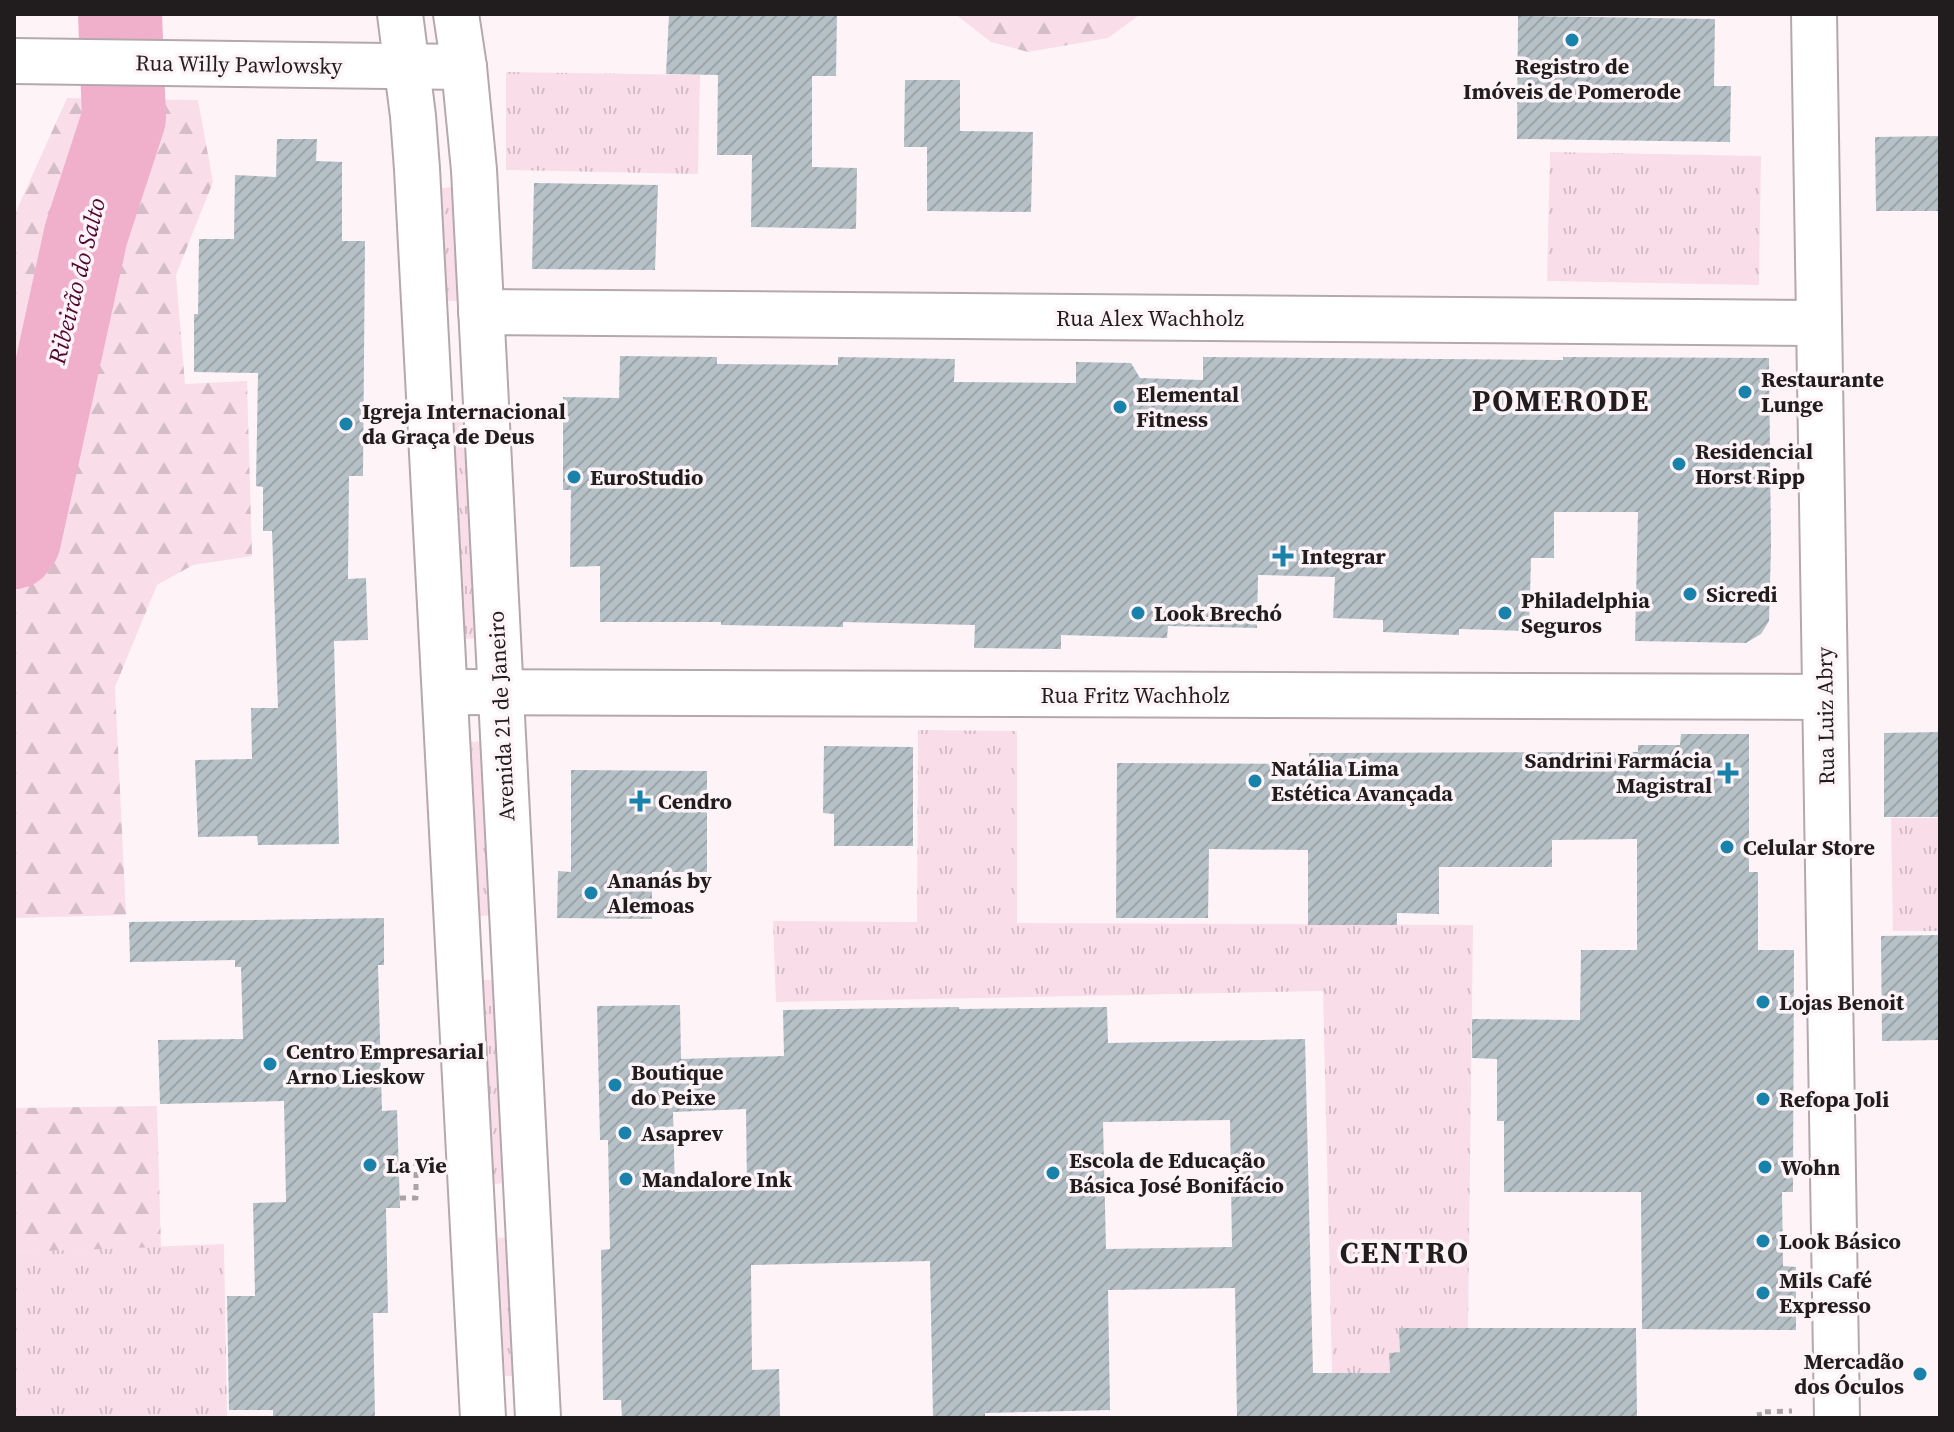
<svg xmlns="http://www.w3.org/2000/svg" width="1954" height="1432" font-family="'Source Serif 4',serif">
<defs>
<pattern id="grass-tufts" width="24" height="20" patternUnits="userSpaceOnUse" patternTransform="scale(2)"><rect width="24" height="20" fill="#f9dde9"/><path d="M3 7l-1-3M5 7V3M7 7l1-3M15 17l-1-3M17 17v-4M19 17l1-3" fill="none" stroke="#d5bdc7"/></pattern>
<pattern id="forest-firs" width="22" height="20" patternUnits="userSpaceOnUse" patternTransform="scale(2)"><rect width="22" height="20" fill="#f9dde9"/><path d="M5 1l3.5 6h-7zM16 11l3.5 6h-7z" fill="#d5bdc7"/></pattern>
<pattern id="building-hatch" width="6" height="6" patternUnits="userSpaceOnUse" patternTransform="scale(2)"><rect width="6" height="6" fill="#b5c0c7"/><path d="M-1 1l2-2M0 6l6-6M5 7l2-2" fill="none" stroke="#9ba5aa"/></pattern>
</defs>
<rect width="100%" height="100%" fill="#fef4f8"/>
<!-- grass -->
<g fill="url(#grass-tufts)">
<path d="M506,72L700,75L698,174L506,170Z"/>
<path d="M1550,152L1761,156L1759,285L1547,281Z"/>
<path d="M455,187L463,301H447L439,188Z"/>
<path d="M466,409L480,638L464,639L451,410Z"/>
<path d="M918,730L1017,731V923L1473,925L1468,1328H1400V1352L1389,1353L1390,1373H1332L1323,991L776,1002L773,921L917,922Z"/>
<path d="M486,741L495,915L480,916L471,742Z"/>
<path d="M1891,818H1940V931H1893Z"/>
<path d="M483,980H497L506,1183L492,1184Z"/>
<path d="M513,1237L519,1376H505L498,1238Z"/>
<path d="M224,1244L227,1418H15L14,1252Z"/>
</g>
<!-- forest -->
<g fill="url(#forest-firs)">
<path d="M955,14H1141L1108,38L1028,52L991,42Z"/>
<path d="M67,98L198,100L213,182L176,275L185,384L247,381L252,556L193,565L157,585L115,687L126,915L14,918V216Z"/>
<path d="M157,1106L161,1247L14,1252V1108Z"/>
</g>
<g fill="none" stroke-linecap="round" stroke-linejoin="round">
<!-- river -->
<path stroke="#f0b0cc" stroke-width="84" d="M14,547L19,540L86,234L124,118L120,14"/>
</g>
<!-- building -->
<g fill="url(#building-hatch)" fill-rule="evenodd">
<path d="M669,14H837L836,76H812V167L857,168L856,229L751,227L752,155H717L718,75L666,74Z"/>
<path d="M1518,16L1715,19L1714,86H1731L1730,142L1517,139Z"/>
<path d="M905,80H960V131L1033,132L1031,212L927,211V147H904Z"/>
<path d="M1940,136V211H1876L1875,137Z"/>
<path d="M277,139H317L316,161L342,162V241H365L363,476H349L348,579L366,578L368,640L334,641L339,844L258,845L257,836L198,837L195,760L252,759L251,708H278L272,531H263V487L256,486L258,373L194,372V314H198L199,239H234L235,175L276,177Z"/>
<path d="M534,183L658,185L655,270L532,269Z"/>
<path d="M620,356L717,357V364L838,365V357L955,359L954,382L1076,383V362L1131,363L1140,378L1203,380V357L1563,360V357L1769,358L1771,546L1769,621L1761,634L1746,643L1635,641L1638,512H1554V558H1531L1529,631L1459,629V635L1383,632V620L1333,618L1335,577L1258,575L1257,628L1168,626L1167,638L1061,635V649L974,648L975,625L843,622V627L721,625V622H600V566L570,567L571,490H563V397L619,398Z"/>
<path d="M1940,732V817H1884V733Z"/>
<path d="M1681,734H1749V872H1758V950H1794L1793,1192H1782L1783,1266L1796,1267V1330L1642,1329L1641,1192H1504V1121H1497V1059L1472,1058V1019L1580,1020L1581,950H1637V839L1552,840V867H1439V914L1397,913V925H1308V850L1209,849L1208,918H1116L1117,763L1309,764V753L1638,752V745H1680Z"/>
<path d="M824,746L913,747V846H834V814L823,813Z"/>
<path d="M571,770L707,771V872H652V919L557,918L558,871L571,872Z"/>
<path d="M384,918V965H378L382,1111L397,1110L400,1208H386L388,1313H373L375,1418H273V1410H229L227,1296H255L253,1203L286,1202L284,1101L160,1104L158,1040L243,1039L241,967H235V960L130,962L129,922Z"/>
<path d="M1940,935V1040L1882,1041L1881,936Z"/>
<path d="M680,1005L681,1059L784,1056L783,1010L959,1007V1009L1107,1007L1108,1043L1305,1039L1313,1373H1390L1389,1353L1400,1352L1399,1328H1636L1637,1418H1237L1235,1288L1108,1290L1110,1410L985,1413V1418H933L930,1261L751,1265L752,1370L779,1369L780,1418H622L621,1400H603L601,1250L610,1249L609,1194L608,1140H600L597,1006ZM746,1109L747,1190L675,1192L673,1112ZM1230,1120L1232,1247L1106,1249L1103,1122Z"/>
</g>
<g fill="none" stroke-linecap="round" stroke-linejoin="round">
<!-- minor casing -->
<g stroke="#b5a8ad" stroke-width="48">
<g id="minor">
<path d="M14,61L464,67"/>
<path d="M481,312L1819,323"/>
<path d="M445,692L1824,697"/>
</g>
</g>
<!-- major casing -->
<g stroke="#b5a8ad" stroke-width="48">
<g id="major">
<path d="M400,14L413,116L417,169L483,1418"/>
<path d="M456,14L464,67L474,170L538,1418"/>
<path d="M1814,14L1837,1418"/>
</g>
</g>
<!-- path -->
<g stroke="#aaa3a6" stroke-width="5" stroke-dasharray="6 6" stroke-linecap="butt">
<path d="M400,1198H416V1161L424,1160"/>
<path d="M1760,1418L1759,1412L1792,1411"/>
</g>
<!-- minor -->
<use href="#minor" stroke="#fff" stroke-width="44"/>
<!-- major -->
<use href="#major" stroke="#fff" stroke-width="44"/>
</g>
<!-- markers -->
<g fill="#1982ab" stroke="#fef4f8" stroke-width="3">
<circle cx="1572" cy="40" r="8"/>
<circle cx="1745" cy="392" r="8"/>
<circle cx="1120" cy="407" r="8"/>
<circle cx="346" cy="424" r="8"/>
<circle cx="1679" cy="464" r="8"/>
<circle cx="574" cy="477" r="8"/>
<path d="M1279 544h8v8h8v8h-8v8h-8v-8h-8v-8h8z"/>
<circle cx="1690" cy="594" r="8"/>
<circle cx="1138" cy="613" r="8"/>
<circle cx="1505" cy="613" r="8"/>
<path d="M1724 761h8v8h8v8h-8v8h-8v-8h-8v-8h8z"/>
<circle cx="1255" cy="781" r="8"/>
<path d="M636 789h8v8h8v8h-8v8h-8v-8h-8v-8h8z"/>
<circle cx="1727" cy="847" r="8"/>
<circle cx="591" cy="893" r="8"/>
<circle cx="1763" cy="1002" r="8"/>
<circle cx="270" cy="1064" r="8"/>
<circle cx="615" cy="1085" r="8"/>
<circle cx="1763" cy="1099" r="8"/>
<circle cx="625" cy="1133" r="8"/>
<circle cx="370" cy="1165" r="8"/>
<circle cx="1765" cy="1167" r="8"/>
<circle cx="1053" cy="1173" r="8"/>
<circle cx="626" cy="1179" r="8"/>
<circle cx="1763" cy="1241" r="8"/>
<circle cx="1763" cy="1293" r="8"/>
<circle cx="1920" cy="1374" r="8"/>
</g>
<g text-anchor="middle" stroke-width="7" stroke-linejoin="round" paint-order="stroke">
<!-- street labels -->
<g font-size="22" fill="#211d1f" stroke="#fef4f8">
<text transform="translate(239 64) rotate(1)" y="8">Rua Willy Pawlowsky</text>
<text x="1150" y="326">Rua Alex Wachholz</text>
<text x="1135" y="703">Rua Fritz Wachholz</text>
<text transform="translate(501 716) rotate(-93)" y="8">Avenida 21 de Janeiro</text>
<text transform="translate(1825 716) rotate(-91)" y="8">Rua Luiz Abry</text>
</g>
<!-- poi labels -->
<g font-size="22" font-weight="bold" fill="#211d1f" stroke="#fef4f8" text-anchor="start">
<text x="1572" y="74" text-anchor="middle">Registro de<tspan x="1572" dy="25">Imóveis de Pomerode</tspan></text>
<text x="1761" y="387">Restaurante<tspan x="1761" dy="25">Lunge</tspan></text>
<text x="1136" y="402">Elemental<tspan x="1136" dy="25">Fitness</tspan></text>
<text x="362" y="419">Igreja Internacional<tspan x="362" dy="25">da Graça de Deus</tspan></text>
<text x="1695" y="459">Residencial<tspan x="1695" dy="25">Horst Ripp</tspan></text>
<text x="590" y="485">EuroStudio</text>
<text x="1301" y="564">Integrar</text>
<text x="1706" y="602">Sicredi</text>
<text x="1521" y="608">Philadelphia<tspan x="1521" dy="25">Seguros</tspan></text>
<text x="1154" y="621">Look Brechó</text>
<text x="1712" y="768" text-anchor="end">Sandrini Farmácia<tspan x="1712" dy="25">Magistral</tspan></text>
<text x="1271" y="776">Natália Lima<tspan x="1271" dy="25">Estética Avançada</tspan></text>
<text x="658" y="809">Cendro</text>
<text x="1743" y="855">Celular Store</text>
<text x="607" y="888">Ananás by<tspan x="607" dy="25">Alemoas</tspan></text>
<text x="1779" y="1010">Lojas Benoit</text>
<text x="286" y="1059">Centro Empresarial<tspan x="286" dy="25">Arno Lieskow</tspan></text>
<text x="631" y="1080">Boutique<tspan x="631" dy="25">do Peixe</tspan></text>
<text x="1779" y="1107">Refopa Joli</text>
<text x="641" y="1141">Asaprev</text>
<text x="1069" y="1168">Escola de Educação<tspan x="1069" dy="25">Básica José Bonifácio</tspan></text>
<text x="386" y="1173">La Vie</text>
<text x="1781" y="1175">Wohn</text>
<text x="642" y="1187">Mandalore Ink</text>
<text x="1779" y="1249">Look Básico</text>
<text x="1779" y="1288">Mils Café<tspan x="1779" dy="25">Expresso</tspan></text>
<text x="1904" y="1369" text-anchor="end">Mercadão<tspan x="1904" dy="25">dos Óculos</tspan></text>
</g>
<!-- water labels -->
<g font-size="24" font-style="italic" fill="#510632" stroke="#fef4f8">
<text transform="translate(77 281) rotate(-76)" y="8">Ribeirão do Salto</text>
</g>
<!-- district labels -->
<g font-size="30" font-weight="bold" letter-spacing="2" fill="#211d1f" stroke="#fef4f8">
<text x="1561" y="411">POMERODE</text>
<text x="1405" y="1263">CENTRO</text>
</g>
</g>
<!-- border -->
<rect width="1954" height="1432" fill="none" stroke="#211d1f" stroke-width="32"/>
</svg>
